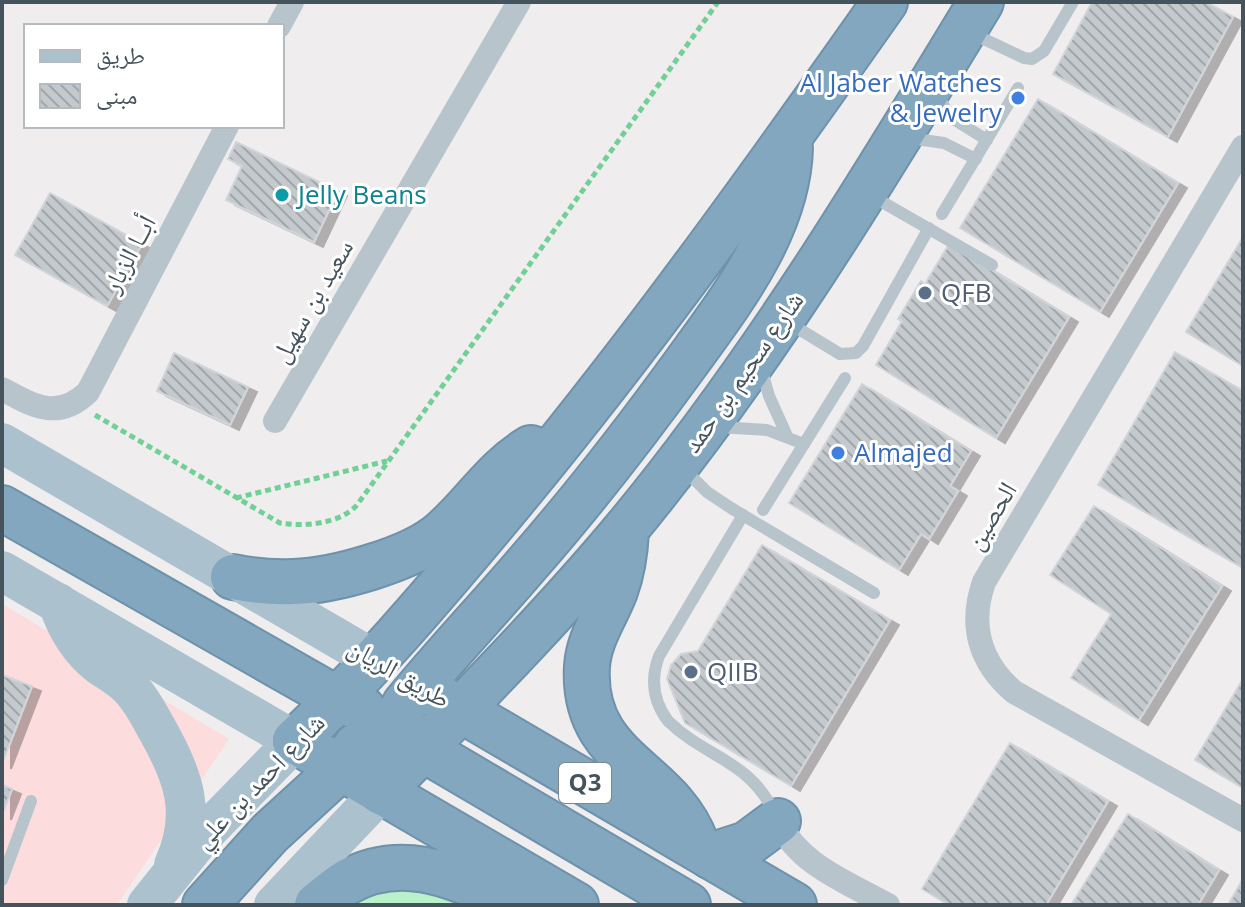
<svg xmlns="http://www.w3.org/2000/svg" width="1245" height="907" font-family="'Open Sans','Noto Naskh Arabic',sans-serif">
<defs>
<pattern id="building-back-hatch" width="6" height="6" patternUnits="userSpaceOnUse" patternTransform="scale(2)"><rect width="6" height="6" fill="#c4c9ce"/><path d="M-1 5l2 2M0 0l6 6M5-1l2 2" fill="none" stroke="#a1a6aa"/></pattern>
<filter id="shadow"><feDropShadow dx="9" dy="5" stdDeviation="0" flood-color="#0004"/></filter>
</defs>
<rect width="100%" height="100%" fill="#f0edee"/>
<!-- medical -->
<path fill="#fcdcdd" d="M2,604L229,739L117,905H2Z"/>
<!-- green -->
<path fill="#b9f1c8" d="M407,889L427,891L472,905H346L366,896Z"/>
<!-- building -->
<g fill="url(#building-back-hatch)" stroke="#d1d5da" stroke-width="2" filter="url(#shadow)">
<path d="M1092,2H1206L1233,17L1168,137L1053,74Z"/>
<path d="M1038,99L1178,183L1100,312L960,228Z"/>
<path d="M236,142L338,191L314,242L226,200L242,166L228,159Z"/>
<path d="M50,193L142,244L107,306L15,255Z"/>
<path d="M1243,237V366L1186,332Z"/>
<path d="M949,244L1069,317L996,438L876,365L902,321L898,319L921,281L925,284Z"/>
<path d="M1175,352L1243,391V568L1098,485Z"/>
<path d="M174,353L248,387L230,425L157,391Z"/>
<path d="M862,384L971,451L950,486L958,491L929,539L921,534L899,570L789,503Z"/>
<path d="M1094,506L1222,586L1139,720L1071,678L1111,614L1050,575Z"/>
<path d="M762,545L890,620L791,786L685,723L667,679L671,665L681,654L698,651Z"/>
<path d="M2,675L32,686L2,764Z"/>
<path d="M1243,679V788L1195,760Z"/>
<path d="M1010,743L1108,801L1046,905H949L922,889Z"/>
<path d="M2,785L12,789L2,815Z"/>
<path d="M1128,814L1219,870L1198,905H1071Z"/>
<path d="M1241,882L1243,905H1228Z"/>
</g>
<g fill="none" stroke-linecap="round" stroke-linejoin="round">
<!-- highway casing -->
<g stroke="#6e92ab" stroke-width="48">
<g id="highway">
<path d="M2,508L339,700L363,709"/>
<path d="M626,531C625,552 622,572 615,591C605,617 589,638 587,666C581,762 669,768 696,843"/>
<path d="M233,577C253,581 273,583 293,582C334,581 413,559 443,532C474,505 494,470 531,448"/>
<path d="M434,694L794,905"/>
<path d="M399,737L423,749L688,905"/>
<path d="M295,741C365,675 429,600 491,526C632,358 759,181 885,2"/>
<path d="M295,741L576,905"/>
<path d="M381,792C464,706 549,621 625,530C761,366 871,184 981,2"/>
<path d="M381,792C381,759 388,733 405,704C444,656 488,610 528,563C584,499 636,432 686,363C731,301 788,228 790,148"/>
<path d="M710,856L747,844L778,821"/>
<path d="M205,905L270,833L341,768L356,746"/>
<path d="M317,905C327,897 336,889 347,882C408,848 464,882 521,905"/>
</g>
</g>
<!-- path -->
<g stroke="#70d096" stroke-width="5" stroke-dasharray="6 4" stroke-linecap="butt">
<path d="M95,415L280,523C304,527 340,524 357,505L718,2"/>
<path d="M236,498L387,461"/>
</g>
<!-- lane -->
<g stroke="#b8c4cc" stroke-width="12">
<path d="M969,32L1024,58L1032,59L1044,51L1073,2"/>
<path d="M936,92L950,117L987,140"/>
<path d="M909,138L944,143L976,159"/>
<path d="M870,195L992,265"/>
<path d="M942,214L1018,88"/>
<path d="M789,323L840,354L856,353L863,346L929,228"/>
<path d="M761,368L769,396L787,436"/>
<path d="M718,427L767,430L804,444"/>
<path d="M683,468L707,492L731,508L874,593"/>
<path d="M763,510L845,378"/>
<path d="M743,515L659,656C650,680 653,701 668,721C706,758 750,760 775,814"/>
<path d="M2,880L31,801"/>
</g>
<!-- street -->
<g stroke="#b8c4cc" stroke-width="24">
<path d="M279,26L292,2"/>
<path d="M1243,147L984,582C969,625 979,662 1014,692L1243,820"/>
<path d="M2,389C33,406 58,421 88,392L227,126"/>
<path d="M275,421L519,2"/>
<path d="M778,821C799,865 847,882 888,905"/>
</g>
<!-- primary -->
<g stroke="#acc1ce" stroke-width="40">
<path d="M2,443L373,659"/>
<path d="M2,571L295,741L203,835L147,905"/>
<path d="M58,603C66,627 78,648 98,664C109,672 123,679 132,690C143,702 150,717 158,731C184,777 197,814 174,865"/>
<path d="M274,905L381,792"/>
</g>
<!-- highway -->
<use href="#highway" stroke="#83a7bf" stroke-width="44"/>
</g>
<!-- markers -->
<g fill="#3f7fe0" stroke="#fff" stroke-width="3">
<circle cx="1018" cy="98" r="8"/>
<circle cx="838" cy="453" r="8"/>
</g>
<circle fill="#0f9aa8" stroke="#fff" stroke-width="3" cx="282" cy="195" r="8"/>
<g fill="#5c6f8a" stroke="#fff" stroke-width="3">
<circle cx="925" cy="293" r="8"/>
<circle cx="691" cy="672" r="8"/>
</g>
<g text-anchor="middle" stroke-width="6" stroke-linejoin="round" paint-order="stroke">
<!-- shield labels -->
<rect fill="#fff" stroke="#7d878d" stroke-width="2" x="559" y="763" width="52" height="40" rx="6"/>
<g font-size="24" font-weight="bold" fill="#45545c">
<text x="585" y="791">Q3</text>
</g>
<!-- shop labels -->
<g font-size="26" fill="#366cbe" stroke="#fff" text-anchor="end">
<text x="1002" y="92">Al Jaber Watches<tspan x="1002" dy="30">&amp; Jewelry</tspan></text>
<text x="854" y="462" text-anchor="start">Almajed</text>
</g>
<!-- culture labels -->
<g font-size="26" fill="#0d838f" stroke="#fff" text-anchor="start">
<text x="298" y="204">Jelly Beans</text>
</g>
<!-- street labels -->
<g font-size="26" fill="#45545c" stroke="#fff">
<text transform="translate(129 254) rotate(-62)" y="9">أبــا الزبار</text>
<text transform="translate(312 301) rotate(-60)" y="9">سعيد بن سهيل</text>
<text transform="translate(743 372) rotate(-55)" y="9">شارع سحيم بن حمد</text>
<text transform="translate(991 516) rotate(-59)" y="9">الحصين</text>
<text transform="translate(399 673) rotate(30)" y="9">طريق الريان</text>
<text transform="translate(259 781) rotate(-46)" y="9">شارع احمد بن علي</text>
</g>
<!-- service labels -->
<g font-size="26" fill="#4e5e75" stroke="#fff" text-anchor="start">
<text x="941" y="302">QFB</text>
<text x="707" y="681">QIIB</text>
</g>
</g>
<!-- border -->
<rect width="1245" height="907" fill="none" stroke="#45545c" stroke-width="8"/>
<!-- legend -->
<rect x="24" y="24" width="260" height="104" fill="#ffffff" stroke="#b5bbbe" stroke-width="2"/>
<rect x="40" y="50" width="40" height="12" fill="#acc1ce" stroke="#b5bbbe" stroke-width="2"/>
<text x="96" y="64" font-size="24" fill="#45545c">طريق</text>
<rect x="40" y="84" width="40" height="24" fill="url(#building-back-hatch)" stroke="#b5bbbe" stroke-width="2"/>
<text x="96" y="104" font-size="24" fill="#45545c">مبنى</text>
</svg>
